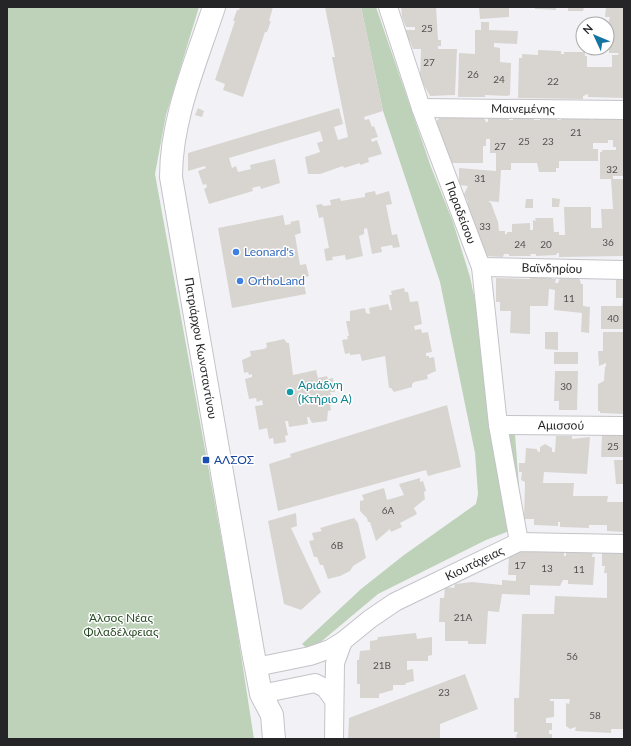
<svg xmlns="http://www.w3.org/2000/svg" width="631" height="746" font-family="Lato,sans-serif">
<rect width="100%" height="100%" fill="#f2f2f6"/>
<!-- green -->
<g fill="#bed2ba">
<path d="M7,7H199L166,115L155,174L233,603L254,739H7Z"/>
<path d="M361,7H376L431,167L453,222L470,277L476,305L492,430L515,434L522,526L486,540L378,594L310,651L302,644L361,589L404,555L476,504L478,494L475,453L440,282L383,111Z"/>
</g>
<!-- building -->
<g fill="#d8d5d1" fill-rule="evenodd">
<path d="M240,7H273L269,21H271L267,32H265L243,97L223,90L225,84L215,80L235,21H233L237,10H239Z"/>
<path d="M325,7H361L383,111L364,117L365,120L369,119L372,127L374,126L378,137L371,139L372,142L377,140L382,154L368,158L369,162L360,165V163L344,168L343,166L320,174H308L305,157L320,152L317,143L323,141L320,131L229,158L232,168L236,166L238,172L251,169L250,165L275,159L280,183L261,189L260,186L252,188L253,191L209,204L204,189L207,187L206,184L203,185L198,171L206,168L205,166L188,171V153L339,108L343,124L334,127L338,140L348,137L332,57H335Z"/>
<path d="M401,7H436L438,40H441V46H438V49H457L455,95L430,96L420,78L421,49H413L410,41H406L404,30H415V27H406L402,17Z"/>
<path d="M479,7H509V17L480,19Z"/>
<path d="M535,7H556V10L535,9Z"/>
<path d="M568,7H584L583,11H568Z"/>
<path d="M606,7H624V98L588,97V94L583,96V99L518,98L519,58H522V54L538,55V50L561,51V54H564V52H585V56H587V67H612V55H618L619,53H609V50H603V48H607V38H609L607,27L610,17H605Z"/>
<path d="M481,22H489V30L518,31L517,44L494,43V47L500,48V62L511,63L510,95L507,96L485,95V97H458L459,53L475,54V30H481Z"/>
<path d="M198,108L204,111L202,117L195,115Z"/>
<path d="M442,115L483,116L486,122H488V117H509V120H513V117L534,116V120H540V117H557V120H561V117H591V120H593V117L624,118V176H613V179H624V256L559,257V253H557L556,255L536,256V254H530L531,256H509V254H504L503,257L482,256L464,205L468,202L464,194L468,186L459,185V168L496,171V153H490V139H486V146H483V163H449L435,123ZM608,140H613V147H616V150H602V152H600V179H611L613,209H601L602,228H591V207H564L565,235H559V232H554L553,218H535L536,221L533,220V230H530V223L512,224V232H507V234H505V231H499L498,222L491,203L488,201L499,202L501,170H511V163H537L539,172H556V168H559V161H598V149H593V143H608Z"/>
<path d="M375,191L376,195L389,191L392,204L386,205L392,235L397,234L400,247L393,248L392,245L381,247L382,252L372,254L367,228L364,229V234L359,236L363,256L346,260L345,255L332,257L333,260L326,261L324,249L329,248L323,217L319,218L316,205L322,204L323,206L331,205L330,200L340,198L341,201L365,197V193Z"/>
<path d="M552,198L560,199L559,207H552Z"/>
<path d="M526,199H533V208H525Z"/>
<path d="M283,215L285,225L291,224L290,222L299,220L301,233L295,235L300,265L306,264L309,276L303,278L306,294L232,308L218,228Z"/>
<path d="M530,276H552V279H556L555,283H558L560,278L579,279L580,280L581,284H583V306L590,307L589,333L581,332L582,313L554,310L555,290L549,289L548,306H530V334L510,333L511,311H500V302H496V278L530,279Z"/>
<path d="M616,280H624V329H601V306H622L623,298H616Z"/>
<path d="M404,288L405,292H408L410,302L418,301L422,324L414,326L415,330L421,329L422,333L428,332L432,352L426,353V356H429V358L434,357L436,371L427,375L428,379L414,382L412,384V387L394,392L391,388H389L385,356L362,361L360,354L350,355V353L345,354L342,340L348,339L347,336H349L346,321H350V311L365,308L366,313L370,314L369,308L388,304L390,310H392L389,295H392L391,291Z"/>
<path d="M545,332H558V350L545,349Z"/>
<path d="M603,332H624V414L600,413V411H598V384L604,381L605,366L606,367V363L599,366L598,351H603Z"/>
<path d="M284,339L287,343H289L293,375L316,370L318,378L327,376L328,379L333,378L335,392H330L331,395H329L331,410L328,411L327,421L312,423L309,417H307L308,424L289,427L288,421H285L288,435L285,436L286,442L274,444L273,438L269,439L267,428L259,430L255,406L263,405L262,400L257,402L256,398L249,399L245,379L252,377V374L249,375L248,372L244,373L242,360L251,356L250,351L264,349L267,347L266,343Z"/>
<rect x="554" y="352" width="24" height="12"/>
<path d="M555,371H578L577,410H559V401H554Z"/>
<path d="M447,405L461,467L428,476L426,470L278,511L269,464L291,457L290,454Z"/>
<path d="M602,435H624V457H601Z"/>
<path d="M556,436H572V439L590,437L587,474L544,472L543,483H574L573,496H608L607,502H624V532L607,531V525H589V528L560,527V522H558V526L534,525V519H524L525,482L521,480L522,472H519V463H525L526,448L537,449V451L540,452V447L545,444L552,448V452H555Z"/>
<path d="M614,460H624V484H616Z"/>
<path d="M420,478V482L423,481L426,491L424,492L425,499L414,508L417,514L400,523L402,527L391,532L390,529L376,541L370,522H368L367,518L360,511V501L364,500L362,495L384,488L387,500L404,495L399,484Z"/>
<path d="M296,513L297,526L291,528L321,592L301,610L284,604L268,521Z"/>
<path d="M354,518L358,523L366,558L353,566L350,571L340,576L328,579L323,565H320L317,557H314L309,541L314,540L312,533L322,531L320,528Z"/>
<path d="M528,543L564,548V556H566V551L593,552L592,557H595L593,585L568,584V580H563L560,586L530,585V595L502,594L499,612L488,611L486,644H468V641H445V622H439L440,598H444L445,587L454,588L455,584L472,582L502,585V580L516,581V575H508L509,554Z"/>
<path d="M602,548L624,549V729H611V733L575,731L576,727L570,729L566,726V703L569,704L570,699H550V701H554V717L546,718V723H552V730H549V734H552V739H517L516,736L518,732H514V698H519L522,614H554L555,596L607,598V573H604L605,566H602Z"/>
<path d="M416,633L417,639L432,637V655L428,656V661H407V670L413,669L414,681L406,683L405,685H393V690L379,694V698H360V684H357V660H359L360,651L370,650V641L377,640L378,637Z"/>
<path d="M465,674L478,709L440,724V739H348L349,718Z"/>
</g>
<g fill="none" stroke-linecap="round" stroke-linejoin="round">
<!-- minor casing -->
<g stroke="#c3c3c8" stroke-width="20">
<g id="minor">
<path id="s1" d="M388,7L421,108L481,267L498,425L519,542"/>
<path id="s2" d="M421,108L624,110"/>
<path id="s3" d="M481,267L624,270"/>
<path id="s4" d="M498,425L624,426"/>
<path id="s5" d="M256,667L310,656L330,649L343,641L370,619L395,602L519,542L624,544"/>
<path d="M261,694L315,683L325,688L334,700"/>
<path d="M334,739L335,663L343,641"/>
</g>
</g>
<!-- major casing -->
<g stroke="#c3c3c8" stroke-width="24">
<g id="major">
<path id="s6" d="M214,7C196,62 171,118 171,177L253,652L261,694L272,715L274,739"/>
</g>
</g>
<!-- minor -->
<use href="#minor" stroke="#fff" stroke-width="18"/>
<!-- major -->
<use href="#major" stroke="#fff" stroke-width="22"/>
</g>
<!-- markers -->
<g fill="#3f7fe0" stroke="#fff" stroke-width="1.5">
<circle cx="236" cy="252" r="4"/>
<circle cx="240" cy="281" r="4"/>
</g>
<circle fill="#0f9aa8" stroke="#fff" stroke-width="1.5" cx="290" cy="392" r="4"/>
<rect fill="#1a4fb4" stroke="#fff" stroke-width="1.5" x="202" y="456" width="8" height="8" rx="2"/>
<g text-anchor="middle" stroke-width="3" stroke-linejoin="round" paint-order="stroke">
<!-- number labels -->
<g font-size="10" fill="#525152">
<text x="427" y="32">25</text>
<text x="429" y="66">27</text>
<text x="473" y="78">26</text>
<text x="499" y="83">24</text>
<text x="553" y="85">22</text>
<text x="576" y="136">21</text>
<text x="524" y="145">25</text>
<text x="548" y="145">23</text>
<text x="500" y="150">27</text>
<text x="612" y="173">32</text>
<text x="480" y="182">31</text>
<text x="485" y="230">33</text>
<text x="608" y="246">36</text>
<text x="520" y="248">24</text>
<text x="546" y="248">20</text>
<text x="569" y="302">11</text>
<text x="613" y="322">40</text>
<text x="566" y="390">30</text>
<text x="613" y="450">25</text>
<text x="388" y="514">6Α</text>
<text x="337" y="549">6Β</text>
<text x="520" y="569">17</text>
<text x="547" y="572">13</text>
<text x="579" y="573">11</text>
<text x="463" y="621">21Α</text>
<text x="572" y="660">56</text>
<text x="382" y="669">21Β</text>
<text x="444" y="696">23</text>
<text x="595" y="719">58</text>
</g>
<!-- street labels -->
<g font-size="12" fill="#252527" stroke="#fff">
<text dy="4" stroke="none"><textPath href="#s2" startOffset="102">Μαινεμένης</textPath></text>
<text dy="4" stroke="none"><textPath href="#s1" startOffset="218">Παραδείσου</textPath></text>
<text dy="4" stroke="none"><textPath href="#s3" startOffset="71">Βαϊνδηρίου</textPath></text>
<text dy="4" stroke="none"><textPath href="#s6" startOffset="350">Πατριάρχου Κωνσταντίνου</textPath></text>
<text dy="4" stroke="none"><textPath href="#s4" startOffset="63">Αμισσού</textPath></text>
<text dy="4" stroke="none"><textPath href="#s5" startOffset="245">Κιουτάχειας</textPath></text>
</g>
<!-- shop labels -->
<g font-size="12" fill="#366cbe" stroke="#fff" text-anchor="start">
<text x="244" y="256">Leonard's</text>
<text x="248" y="285">OrthoLand</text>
</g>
<!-- culture labels -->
<g font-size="12" fill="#0d838f" stroke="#fff" text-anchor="start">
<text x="298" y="389">Αριάδνη<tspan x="298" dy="14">(Κτήριο Α)</tspan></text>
</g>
<!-- transit labels -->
<g font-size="12" fill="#164399" stroke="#fff" text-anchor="start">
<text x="214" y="464">ΑΛΣΟΣ</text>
</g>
<!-- park labels -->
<g font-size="12" fill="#294b25" stroke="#fff">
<text x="121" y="622">Άλσος Νέας<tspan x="121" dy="14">Φιλαδέλφειας</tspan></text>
</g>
</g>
<!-- border -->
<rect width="631" height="746" fill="none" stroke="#252527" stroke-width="16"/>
<!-- north arrow -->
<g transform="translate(595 36) rotate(314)"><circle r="19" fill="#ffffff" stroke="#a8a8a9"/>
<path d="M0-3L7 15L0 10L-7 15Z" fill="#1475a2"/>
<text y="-6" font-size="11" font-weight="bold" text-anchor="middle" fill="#252527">N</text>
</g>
</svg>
